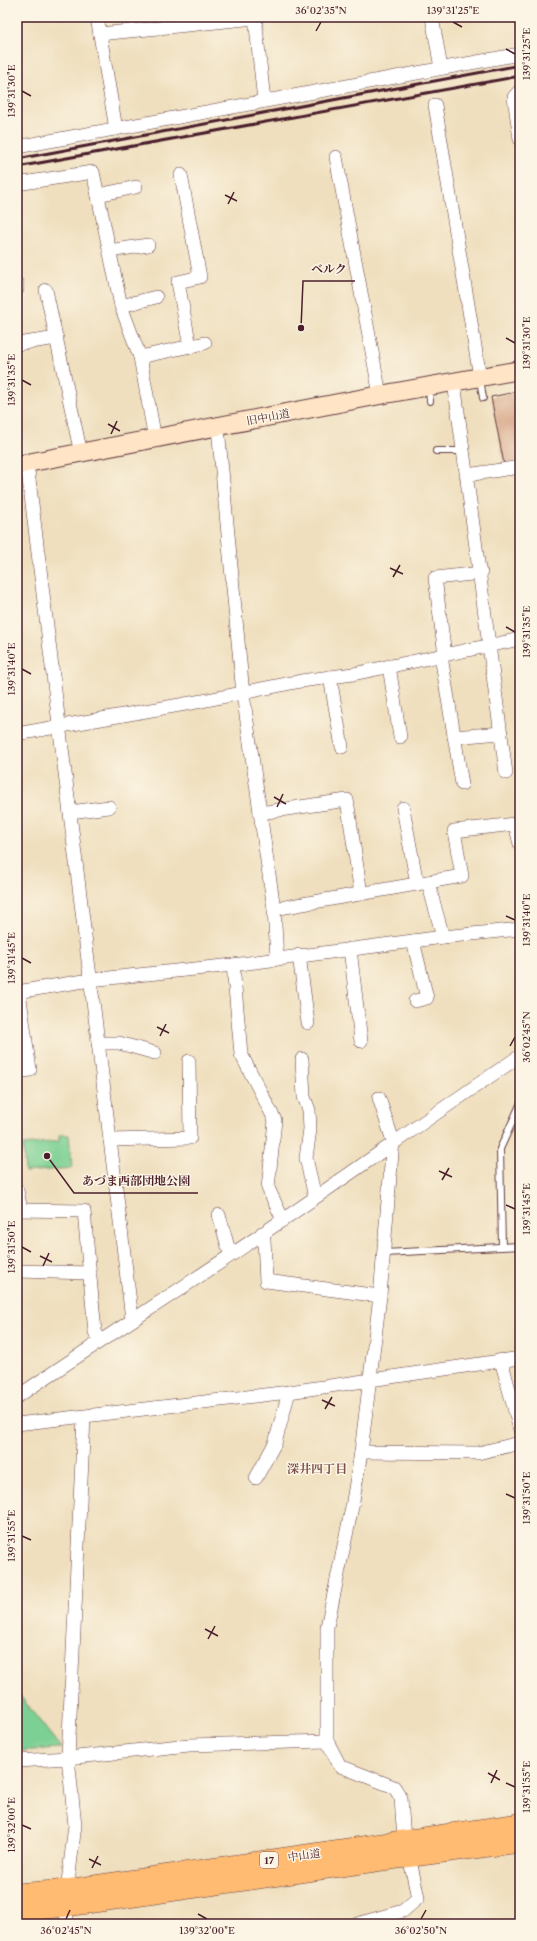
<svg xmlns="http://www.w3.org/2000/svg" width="537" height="1941" font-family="'Libre Caslon Text','Noto Serif JP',serif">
<rect width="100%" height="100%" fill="#fcf5e5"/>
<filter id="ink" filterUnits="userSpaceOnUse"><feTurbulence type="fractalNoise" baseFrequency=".025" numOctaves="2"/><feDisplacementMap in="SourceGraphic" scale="8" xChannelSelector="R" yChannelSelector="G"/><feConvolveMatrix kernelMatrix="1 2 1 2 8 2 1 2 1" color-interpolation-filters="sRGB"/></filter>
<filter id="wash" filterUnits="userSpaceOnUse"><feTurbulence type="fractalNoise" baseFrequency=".012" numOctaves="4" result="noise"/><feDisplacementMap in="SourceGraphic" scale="16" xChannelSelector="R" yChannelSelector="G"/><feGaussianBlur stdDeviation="0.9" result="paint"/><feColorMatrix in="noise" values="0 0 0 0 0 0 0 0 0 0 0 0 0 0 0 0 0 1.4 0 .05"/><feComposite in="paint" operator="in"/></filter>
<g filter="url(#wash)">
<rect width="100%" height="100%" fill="#efdfbe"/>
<!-- green -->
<g fill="#7bd093" stroke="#62785f">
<path d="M59,1135H69L72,1168L25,1172L23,1145L59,1141Z"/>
<path d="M17,1692L61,1748L17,1751Z"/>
</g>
<g id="blocks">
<!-- building -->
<path fill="#d7a789" d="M520,391V461L504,464L491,397Z"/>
</g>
</g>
<g filter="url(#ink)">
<use href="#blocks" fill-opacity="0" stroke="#633c41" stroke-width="1"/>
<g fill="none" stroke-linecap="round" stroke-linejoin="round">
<!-- service casing -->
<g stroke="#633c41" stroke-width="8">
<g id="service">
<path d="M480,379L483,398"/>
<path d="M429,388L430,401"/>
<path d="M436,451H464"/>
<path d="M502,1247L500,1149L520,1105"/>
<path d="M384,1253L520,1246"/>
</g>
</g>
<!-- minor casing -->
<g stroke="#633c41" stroke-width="14">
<g id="minor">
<path d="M97,17L116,129"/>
<path d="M255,17L264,101"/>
<path d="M432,17L441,68"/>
<path d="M100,34L255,18"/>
<path d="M520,90L514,97L520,139"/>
<path d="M435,105L480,377"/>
<path d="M17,147L520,54"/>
<path d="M336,157L380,395"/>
<path d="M181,175L200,277L178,282L190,347"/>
<path d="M17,184L93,172L121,306L140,357L155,439"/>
<path d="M98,195L136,187"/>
<path d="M109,251L148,245"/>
<path d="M17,284V289"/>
<path d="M46,290L81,454"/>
<path d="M121,306L156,297"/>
<path d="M17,344L57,338"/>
<path d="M140,357L205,343"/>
<path d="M454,382L506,773"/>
<path d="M218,428L243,694L274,909L277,958"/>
<path d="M27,463L132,1319"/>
<path d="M467,475L520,467"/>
<path d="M445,655L435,578L481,573"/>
<path d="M441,656L462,784"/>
<path d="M389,666L400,737"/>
<path d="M330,677L342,747"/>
<path d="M17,734L202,701L301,681L353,674L520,639"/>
<path d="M454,737L501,733"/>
<path d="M403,808L417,884"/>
<path d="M70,812L109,807"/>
<path d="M260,813L347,800L361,894"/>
<path d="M428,882L443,937"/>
<path d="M274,909L462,876L454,831L515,824L520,844"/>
<path d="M413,941L427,998L415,1001"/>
<path d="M350,949L361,1041"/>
<path d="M299,955L308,1023"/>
<path d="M233,965L241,1054L275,1120L268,1188L283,1220"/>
<path d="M17,992L90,980L233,965L443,937L520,929"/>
<path d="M98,1043H119L155,1053"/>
<path d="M302,1059L304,1097L309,1110L310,1129L306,1158L315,1197"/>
<path d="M17,1072L30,1070L19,992"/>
<path d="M379,1098L393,1141L380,1296L361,1452L352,1507L327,1627V1741L340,1766L394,1787L401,1798L404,1840"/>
<path d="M110,1140L190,1138L189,1061"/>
<path d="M17,1190L21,1210"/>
<path d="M17,1210L84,1211L95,1332L100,1340"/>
<path d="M219,1215L230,1254"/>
<path d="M262,1233L264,1239L266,1281L380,1296"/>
<path d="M17,1271L90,1273"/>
<path d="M501,1360L520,1430"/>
<path d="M17,1397C105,1337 196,1280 284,1219C363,1165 441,1109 520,1056"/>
<path d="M17,1424L289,1392L520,1358"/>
<path d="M361,1452L478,1453L520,1443"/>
<path d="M256,1478L275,1443L289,1392"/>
<path d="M17,1761L68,1758L189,1745L327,1741"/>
<path d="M67,1890L75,1825L68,1758L84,1417"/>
<path d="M66,1906L67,1924"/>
<path d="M357,1924L403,1911L418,1898L409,1856"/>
</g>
</g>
<!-- secondary casing -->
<g stroke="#633c41" stroke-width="20">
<path id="secondary" d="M17,465L380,395L520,370"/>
</g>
<!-- trunk casing -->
<g stroke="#633c41" stroke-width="22">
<g id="trunk">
<path d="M17,1894L67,1890L520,1824"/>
<path d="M17,1911L66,1906L382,1860L520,1842"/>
</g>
</g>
<!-- service -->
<use href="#service" stroke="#fff" stroke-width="6"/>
<!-- minor -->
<use href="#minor" stroke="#fff" stroke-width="13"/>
<!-- secondary -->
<use href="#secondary" stroke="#ffe4c6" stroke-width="18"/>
<!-- trunk -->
<use href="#trunk" stroke="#ffbb71" stroke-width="21"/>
<!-- rail -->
<g stroke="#4a1f2b" stroke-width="3">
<path d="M17,159L520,65"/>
<path d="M17,167L520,76"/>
</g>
</g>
</g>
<!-- ticks -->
<path fill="none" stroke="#4a1f2b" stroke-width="1.5" d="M453,22L462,27M316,31L321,22M506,49L515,54M22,91L31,96M225,195L237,201M228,204L234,192M506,338L515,343M22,380L31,385M108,424L120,431M111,434L117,421M390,568L403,574M393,577L400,565M506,627L515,632M22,669L31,674M274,797L286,804M277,807L283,794M506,916L515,920M22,958L31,963M157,1027L169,1033M160,1036L166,1024M510,1046L515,1037M439,1171L452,1177M442,1180L449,1168M506,1205L515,1209M22,1247L31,1252M40,1256L52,1262M43,1266L49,1253M322,1400L335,1406M325,1409L332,1397M506,1494L515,1498M22,1536L31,1540M205,1629L218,1636M208,1639L215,1626M488,1773L500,1780M491,1783L497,1770M506,1783L515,1787M22,1825L31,1829M89,1859L101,1865M92,1868L98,1856M198,1914L207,1919M66,1919L70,1910M421,1919L426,1910"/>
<g text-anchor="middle" stroke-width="3" stroke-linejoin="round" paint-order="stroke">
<!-- shield labels -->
<rect fill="#fcf5e5" stroke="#7f5f63" stroke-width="1" x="260" y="1852" width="18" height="16" rx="3"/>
<g font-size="10" font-weight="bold" fill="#4a1f2b">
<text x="269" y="1864">17</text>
</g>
<!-- street labels -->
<g font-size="11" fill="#4a1f2b" stroke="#fcf5e5">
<text transform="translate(268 417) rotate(-11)" y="4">旧中山道</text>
<text transform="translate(304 1855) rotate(-8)" y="4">中山道</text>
</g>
<!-- neighbourhood labels -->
<g font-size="12" font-weight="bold" fill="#7b4f4c" stroke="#fcf5e5">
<text x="317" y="1473">深井四丁目</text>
</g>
</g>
<!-- callouts -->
<path fill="none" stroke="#4a1f2b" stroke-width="1.5" d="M301 328L303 281H355M47 1156L74 1193H198"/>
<g fill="#4a1f2b" stroke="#fcf5e5" stroke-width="1.5">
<circle cx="301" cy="328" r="4"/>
<circle cx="47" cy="1156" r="4"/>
</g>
<g font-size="12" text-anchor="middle" font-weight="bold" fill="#4a1f2b" stroke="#fcf5e5" stroke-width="3" stroke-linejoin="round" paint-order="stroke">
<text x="329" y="273">ベルク</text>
<text x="136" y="1185">あづま西部団地公園</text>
</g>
<!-- margin -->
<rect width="537" height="1941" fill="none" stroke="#fcf5e5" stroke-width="44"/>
<rect x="22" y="22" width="493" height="1897" fill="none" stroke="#4a1f2b" stroke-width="1.5"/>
<g font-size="10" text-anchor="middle" fill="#4a1f2b">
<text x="321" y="14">36°02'35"N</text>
<text x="453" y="14">139°31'25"E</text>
<text transform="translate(526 54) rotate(-90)" y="4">139°31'25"E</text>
<text transform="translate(11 91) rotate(-90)" y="4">139°31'30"E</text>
<text transform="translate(526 343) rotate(-90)" y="4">139°31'30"E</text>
<text transform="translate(11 380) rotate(-90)" y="4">139°31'35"E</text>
<text transform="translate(526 632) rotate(-90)" y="4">139°31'35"E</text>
<text transform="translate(11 669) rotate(-90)" y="4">139°31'40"E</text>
<text transform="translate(526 920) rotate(-90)" y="4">139°31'40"E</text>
<text transform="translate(11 958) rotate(-90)" y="4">139°31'45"E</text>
<text transform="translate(526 1037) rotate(-90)" y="4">36°02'45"N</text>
<text transform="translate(526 1209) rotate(-90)" y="4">139°31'45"E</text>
<text transform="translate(11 1247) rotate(-90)" y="4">139°31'50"E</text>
<text transform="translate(526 1498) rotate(-90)" y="4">139°31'50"E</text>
<text transform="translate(11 1536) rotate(-90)" y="4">139°31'55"E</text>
<text transform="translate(526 1787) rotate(-90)" y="4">139°31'55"E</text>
<text transform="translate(11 1825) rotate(-90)" y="4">139°32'00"E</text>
<text x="66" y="1934">36°02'45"N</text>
<text x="207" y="1934">139°32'00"E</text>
<text x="421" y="1934">36°02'50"N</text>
</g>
</svg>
